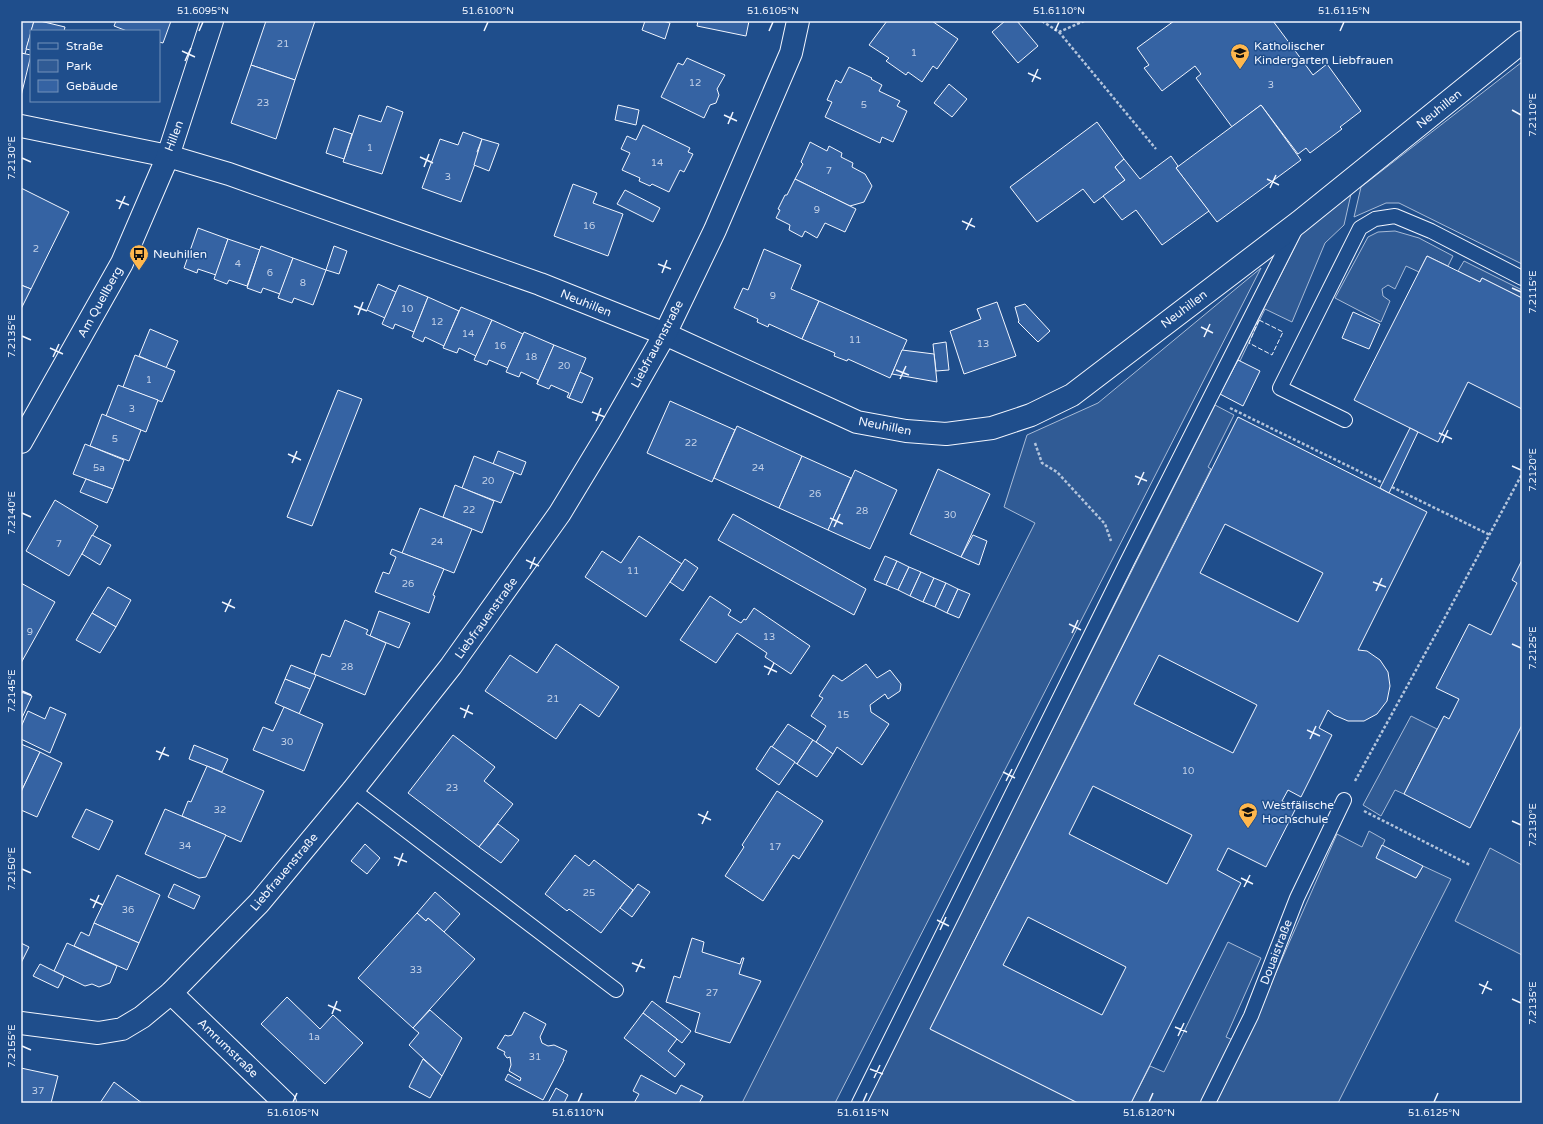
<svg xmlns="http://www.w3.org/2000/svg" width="1543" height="1124" font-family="'Varela Round',sans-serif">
<rect width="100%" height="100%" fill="#1f4e8c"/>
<!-- green -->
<g fill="#305b95" stroke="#a8bbd7">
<path d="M1522,62V264L1399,203H1386L1354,217L1361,187Z"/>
<path d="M1351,194L1344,225L1325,243L1292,322L1265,309L1240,361L1238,360L1302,233Z"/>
<path d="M1395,231L1419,238L1453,256L1448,266L1427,256L1419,272L1406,266L1395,289L1388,285L1382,289L1383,296L1390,301L1381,322L1335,298L1368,237L1378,232Z"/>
<path d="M1464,261L1522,290V298L1482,278L1480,282L1458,271Z"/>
<path d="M1261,268L835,1103H742L1035,523L1004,507L1027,435L1098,403Z"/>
<path d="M1215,405L1234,415L1208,467L1211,469L930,1029L1078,1103H865Z"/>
<path d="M1411,716L1437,729L1404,794L1395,790L1381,816L1363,805Z"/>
<path d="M1369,831L1385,840L1377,858L1416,878L1423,866L1451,879L1338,1103H1131L1150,1066L1164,1072L1228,942L1261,958L1226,1037L1244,1045L1337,834L1362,847Z"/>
<path d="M1490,848L1522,865V955L1455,921Z"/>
</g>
<!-- building -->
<g fill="#3563a3" stroke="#f2f6ff" fill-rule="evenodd">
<path d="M21,21H34L25,54L21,53Z"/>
<path d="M34,21H40L65,27L64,31H31Z"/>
<path d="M116,21H171L163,43L159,42V31H127L114,26Z"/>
<path d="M266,21H315L295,80L251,65Z"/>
<path d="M645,21H663L670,23L665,39L642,30Z"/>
<path d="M698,21H749L746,36L697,26Z"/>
<path d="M887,21H932L958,39L937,69L933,66L922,82L908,72L906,75L886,61L889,58L869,45Z"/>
<path d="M1005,21H1017L1038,46L1018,63L992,32Z"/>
<path d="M1174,21H1273L1313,75L1327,64L1361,111L1340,127L1342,129L1310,153L1306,148L1298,154L1261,105L1232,127L1196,78L1201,74L1195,66L1162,91L1144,68L1149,65L1137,48Z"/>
<path d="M31,32V50L26,49Z"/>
<path d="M21,53L31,55L21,96Z"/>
<path d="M687,58L725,75L717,89L719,95L716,103L710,105L704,118L661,97L678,63L683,65Z"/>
<path d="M251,65L295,80L276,139L231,123Z"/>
<path d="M849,67L872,78L871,79L882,85L879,91L900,101L897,106L907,111L893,142L882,137L880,143L825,117L832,102L827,100L836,80L841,83Z"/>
<path d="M949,84L967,99L952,117L934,103Z"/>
<path d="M618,105L639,110L636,125L615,120Z"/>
<path d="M1261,105L1301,160L1217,222L1176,168Z"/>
<path d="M387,106L403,112L382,174L343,162L359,115L381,122Z"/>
<path d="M1097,122L1124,159L1115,167L1125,180L1094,203L1083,189L1037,222L1010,187Z"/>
<path d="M643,125L690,148L688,152L693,154L684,172L680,170L669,192L652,184L650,186L639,181L640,178L622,170L630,153L621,149L627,136L636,140Z"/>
<path d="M334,128L352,134L344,159L326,153Z"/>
<path d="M463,132L482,139L477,152L479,153L461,202L422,188L440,139L458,145Z"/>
<path d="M482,139L499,144L489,171L474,165Z"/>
<path d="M810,142L827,151L829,146L842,153L841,157L853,163L852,167L865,174L872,186L864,202L850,206L795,179L803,164L801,162Z"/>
<path d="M1171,156L1178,166L1176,168L1209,211L1162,245L1136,210L1122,220L1103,196L1125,180L1115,167L1124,159L1140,179Z"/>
<path d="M795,179L856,209L845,232L825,223L817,238L805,231L802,237L789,230L790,225L776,218L780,210L778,209L785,195H787Z"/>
<path d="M573,184L597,193L593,203L623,214L608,256L554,236Z"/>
<path d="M21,188L69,212L31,289L21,285Z"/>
<path d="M625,190L660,208L653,222L617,204Z"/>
<path d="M198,228L228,239L216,275L198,269L197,273L184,268Z"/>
<path d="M228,239L260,250L247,286L229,280L227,284L214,279Z"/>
<path d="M261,246L293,258L280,294L263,288L261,293L247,288Z"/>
<path d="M334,246L347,251L339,274L326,270Z"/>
<path d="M764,249L801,265L791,289L819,301L802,339L769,324L768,327L757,322L758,319L734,308L743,288L748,290Z"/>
<path d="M1427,256L1480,282L1482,278L1522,298V409L1468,382L1438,442L1354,400Z"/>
<path d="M293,258L326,270L313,305L294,298L292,303L278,298Z"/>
<path d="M378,284L396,292L385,318L367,310Z"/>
<path d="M21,285L31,289L21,309Z"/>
<path d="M399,285L428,297L414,332L395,324L393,329L382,324Z"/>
<path d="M428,297L459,311L444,346L425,337L423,342L412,337Z"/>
<path d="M819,301L907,340L890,378L848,359L847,361L834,356L835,353L802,339Z"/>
<path d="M997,302L1016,356L964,374L950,331L981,319L977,309Z"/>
<path d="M1025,304L1050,331L1038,342L1018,322L1019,321L1015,307Z"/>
<path d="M461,307L492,320L476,356L459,348L457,353L443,348Z"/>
<path d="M1353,312L1380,324L1369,349L1342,338Z"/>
<path d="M492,320L523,334L508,368L489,360L487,365L474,360Z"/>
<path d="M150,329L178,341L166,368L139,356Z"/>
<path d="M524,332L554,345L537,384L538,380L521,372L519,377L506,372Z"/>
<path d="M946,342L949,370L936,371L933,344Z"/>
<path d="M554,345L586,358L569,398L567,397L569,393L551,385L549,389L537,384Z"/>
<path d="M902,350L934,354L937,382L892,374Z"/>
<path d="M135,355L175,371L162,402L123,387Z"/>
<path d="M1238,360L1260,371L1243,406L1220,394Z"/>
<path d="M580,372L593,378L582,403L569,398Z"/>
<path d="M118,385L158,400L146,432L106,416Z"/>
<path d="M338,390L362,399L312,526L287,517Z"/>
<path d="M670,401L735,430L712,482L647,453Z"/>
<path d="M102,414L141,430L129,461L90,446Z"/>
<path d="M1238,417L1427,512L1358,650L1367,651L1380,660L1388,672L1390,686L1387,701L1377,714L1364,721H1348L1334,715L1328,710L1319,728L1332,735L1301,797L1288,790L1282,801L1296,808L1266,867L1228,848L1217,870L1241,883L1131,1103H1078L930,1029ZM1225,524L1323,573L1298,622L1200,573ZM1159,655L1257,705L1233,753L1134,704ZM1093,786L1192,835L1167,884L1069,834ZM1028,917L1126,967L1102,1015L1003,965Z"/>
<path d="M737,426L802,456L779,508L714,478Z"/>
<path d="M1410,428L1418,432L1389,493L1380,488Z"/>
<path d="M85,444L124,460L113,489L73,474Z"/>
<path d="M498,451L526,462L521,475L493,464Z"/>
<path d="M474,456L514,472L501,503L462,488Z"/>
<path d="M802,456L851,478L828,530L779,508Z"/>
<path d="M938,469L990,494L961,557L910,534Z"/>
<path d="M855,470L897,490L870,549L828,530Z"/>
<path d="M86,479L113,489L107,503L80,492Z"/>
<path d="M455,485L494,501L482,533L443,517Z"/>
<path d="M55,500L98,526L69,576L26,551Z"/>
<path d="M420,508L472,529L454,573L402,553Z"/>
<path d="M733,514L866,589L854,615L718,540Z"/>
<path d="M92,535L111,545L100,565L82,554Z"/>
<path d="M973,535L987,541L979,565L961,557Z"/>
<path d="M639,536L682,564L646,617L585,577L602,551L621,563Z"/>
<path d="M392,549L444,569L433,595L435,596L429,613L375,592L383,572L389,574L396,557L390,554Z"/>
<path d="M885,556L897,561L886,585L874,580Z"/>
<path d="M685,559L698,568L683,591L670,582Z"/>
<path d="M1522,560V725L1470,828L1404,794L1444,716L1449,719L1459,699L1436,688L1469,624L1491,635L1517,583L1512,580Z"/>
<path d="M897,561L909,567L898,590L886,585Z"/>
<path d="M909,567L921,572L910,596L898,590Z"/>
<path d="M921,572L934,578L923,602L910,596Z"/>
<path d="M934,578L946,583L935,607L923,602Z"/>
<path d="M21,583L55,602L21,663Z"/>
<path d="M946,583L958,589L947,613L935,607Z"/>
<path d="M108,587L131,600L116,627L92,613Z"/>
<path d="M958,589L970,594L959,618L947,613Z"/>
<path d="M710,596L731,610L728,615L741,623L744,619L746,620L754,608L810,646L791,674L765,657L767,653L737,633L716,663L680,640Z"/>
<path d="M379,611L410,623L399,648L370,636Z"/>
<path d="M92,613L116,627L100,653L76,640Z"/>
<path d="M345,620L368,630L366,634L386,643L365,695L314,674L322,654L330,657Z"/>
<path d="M556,644L619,687L599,717L580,704L556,739L485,691L510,655L537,673Z"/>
<path d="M866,664L877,678L890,670L901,684L900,691L888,699L885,694L870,705L871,712L889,724L862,765L837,747L833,754L816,742L826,726L811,716L823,698L819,696L833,675L842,681Z"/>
<path d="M291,665L316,675L310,689L285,679Z"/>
<path d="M285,679L310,689L299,714L275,703Z"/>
<path d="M21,692L32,696L21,720Z"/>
<path d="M50,707L66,714L50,753L21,739V727L28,711L45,719Z"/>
<path d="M284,707L323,724L304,771L253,750L263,727L273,731Z"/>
<path d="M788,724L813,740L797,764L772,747Z"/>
<path d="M453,735L495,767L484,781L513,804L479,847L408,793Z"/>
<path d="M813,740L833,754L817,777L797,764Z"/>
<path d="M21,744L40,752L21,792Z"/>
<path d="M194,745L228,759L222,772L189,759Z"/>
<path d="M771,746L795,762L779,785L756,769Z"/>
<path d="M40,752L62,763L37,817L21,810V792Z"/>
<path d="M207,766L264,791L241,842L182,816L188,801L191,802Z"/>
<path d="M777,791L823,821L799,859L793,855L763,901L725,876L744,847L742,845Z"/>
<path d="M86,809L113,821L99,850L72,837Z"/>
<path d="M165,809L226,835L206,877L199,878L145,854Z"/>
<path d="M498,824L519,840L501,863L479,847Z"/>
<path d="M365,844L380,858L367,874L351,861Z"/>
<path d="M1382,845L1423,866L1416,878L1376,858Z"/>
<path d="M575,855L589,866L594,860L633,890L601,933L569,909L567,911L545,894Z"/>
<path d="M117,875L160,895L139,943L94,923Z"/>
<path d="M174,884L200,896L194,909L168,897Z"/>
<path d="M638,884L650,892L632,917L620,908Z"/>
<path d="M435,892L460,914L444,932L428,918L426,921L417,913Z"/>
<path d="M417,913L426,921L428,918L475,959L413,1028L358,978Z"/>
<path d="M94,923L139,943L127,970L74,946L81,932L89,936Z"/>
<path d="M692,938L704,942L702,952L740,964L742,958H744L739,974L761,981L730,1043L695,1032L700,1013L666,1002L674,976L680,978Z"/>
<path d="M21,943L29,947L21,963Z"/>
<path d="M67,943L117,966L110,983L99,987L92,984L85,986L54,971Z"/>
<path d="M40,964L64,976L58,988L33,976Z"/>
<path d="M287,997L320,1029L333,1015L363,1043L325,1084L261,1024Z"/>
<path d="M652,1001L691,1031L682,1043L643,1013Z"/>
<path d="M430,1010L462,1038L442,1076L409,1045L419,1033L413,1028Z"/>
<path d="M524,1012L546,1024L540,1037L542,1043L548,1046L554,1045L567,1051L563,1060H564L543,1100L505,1080L508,1074L520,1081L521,1078L509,1071L511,1065L510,1057L507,1058L504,1054L505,1052L497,1048L505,1035L508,1036L512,1035Z"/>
<path d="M643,1013L677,1039L668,1051L685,1064L675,1077L624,1038Z"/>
<path d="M423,1059L442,1076L430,1098L409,1087Z"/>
<path d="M21,1068L58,1076L51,1103H21Z"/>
<path d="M641,1075L676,1094L681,1085L703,1096L699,1103H634L639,1094L633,1091Z"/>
<path d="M114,1082L142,1103H100Z"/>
<path d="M556,1088L568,1095L564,1103H548Z"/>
</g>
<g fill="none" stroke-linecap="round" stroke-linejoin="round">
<!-- service casing -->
<g stroke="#f2f6ff" stroke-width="16">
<g id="service">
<path d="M1345,420L1280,388L1360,228L1375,219L1395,216L1431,231L1522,278"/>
<path d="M353,790L616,990"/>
<path d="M859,1103L1127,562L1296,228"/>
<path d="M1208,1103L1251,1016L1297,898L1344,800"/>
</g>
</g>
<!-- minor casing -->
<g stroke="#f2f6ff" stroke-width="24">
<g id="minor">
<path d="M21,126L168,156L229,174L540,284L665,334L857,422L906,431L946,434L992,428L1031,415L1072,395L1299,222L1522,42"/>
<path d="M21,442L122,263L168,156L212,21"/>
<path d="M171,993L285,1103"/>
<path d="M21,1023L98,1033L122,1029L142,1017L171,993L259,903L353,790L451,666L560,513L609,432L665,334L715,230L791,53L798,21"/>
</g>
</g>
<!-- path -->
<g stroke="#b3c4dc" stroke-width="2.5" stroke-dasharray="3 2" stroke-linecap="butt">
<path d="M1042,21L1059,32L1084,21"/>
<path d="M1059,32L1156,149"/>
<path d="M1230,408L1383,483"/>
<path d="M1035,443L1042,463L1057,472L1105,524L1111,541"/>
<path d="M1392,487L1490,535"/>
<path d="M1355,781L1443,621L1522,474"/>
<path d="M1364,811L1470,865"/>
</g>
<!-- service -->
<use href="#service" stroke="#1f4e8c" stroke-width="14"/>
<!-- minor -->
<use href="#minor" stroke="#1f4e8c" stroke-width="22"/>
<!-- fence -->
<path stroke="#f2f6ff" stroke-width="1" stroke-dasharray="5 2" stroke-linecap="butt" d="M1259,320L1283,332L1272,355L1249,343Z"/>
</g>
<!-- ticks -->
<path fill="none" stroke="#f2f6ff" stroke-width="1.5" d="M199,31L203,22M484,31L488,22M769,31L773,22M1055,31L1059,22M1340,31L1344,22M182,51L195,57M185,61L191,48M1028,73L1041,79M1032,82L1038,69M1512,110L1521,115M724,115L737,121M728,124L733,112M420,157L433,163M22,158L31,162M424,167L429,154M1267,179L1279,185M1270,188L1276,175M116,200L129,205M119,209L125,196M962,221L975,227M966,230L972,218M658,264L671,269M662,273L667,260M1512,288L1521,292M354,306L367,311M358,315L363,302M1201,327L1213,333M22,336L31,340M1204,337L1210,324M50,348L63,354M53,357L59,344M896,370L909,375M900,379L906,366M592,412L605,417M596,421L601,408M1439,433L1452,439M1442,443L1448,430M288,454L301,460M292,463L297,451M1512,466L1521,470M1135,476L1147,481M1138,485L1144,472M22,513L31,517M830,518L843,524M834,527L840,514M526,560L539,566M530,569L535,557M1373,582L1386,587M1376,591L1382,578M222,602L235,608M225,612L231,599M1069,624L1081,630M1072,633L1078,620M1512,644L1521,648M764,666L777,672M768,675L774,663M22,691L31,695M460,708L473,714M464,718L469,705M1307,730L1320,736M1310,739L1316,726M156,751L169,756M159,760L165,747M1003,772L1015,778M1006,781L1012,769M698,814L711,820M1512,821L1521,825M702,824L708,811M394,857L407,862M398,866L403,853M22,869L31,873M1241,878L1253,884M1244,887L1250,875M90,899L103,905M93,908L99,895M937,920L949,926M940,930L946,917M632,963L645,968M636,972L642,959M1479,984L1492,990M1482,994L1488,981M1512,999L1521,1003M328,1005L341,1011M332,1014L337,1001M1175,1027L1187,1032M1178,1036L1184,1023M22,1046L31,1050M870,1069L883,1074M874,1078L880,1065M293,1102L297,1093M578,1102L582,1093M863,1102L867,1093M1149,1102L1153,1093M1434,1102L1438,1093"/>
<!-- icons -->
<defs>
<g id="school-pin" transform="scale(1)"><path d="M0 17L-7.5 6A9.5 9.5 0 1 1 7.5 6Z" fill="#ffb74d" stroke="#1f4e8c"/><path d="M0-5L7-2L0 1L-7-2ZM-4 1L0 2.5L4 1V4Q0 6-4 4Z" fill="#111"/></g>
<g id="bus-pin" transform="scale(1)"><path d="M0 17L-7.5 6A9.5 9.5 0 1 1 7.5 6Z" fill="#ffb74d" stroke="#1f4e8c"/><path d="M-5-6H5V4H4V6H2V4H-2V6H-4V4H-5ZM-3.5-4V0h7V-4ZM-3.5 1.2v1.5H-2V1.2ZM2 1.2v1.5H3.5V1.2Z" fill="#111"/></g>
<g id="university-pin" transform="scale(1)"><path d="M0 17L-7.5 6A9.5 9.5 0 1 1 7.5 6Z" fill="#ffb74d" stroke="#1f4e8c"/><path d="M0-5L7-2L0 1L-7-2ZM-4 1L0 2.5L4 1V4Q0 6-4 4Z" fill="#111"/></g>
</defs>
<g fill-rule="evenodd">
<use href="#school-pin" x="1240" y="53"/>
<use href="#bus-pin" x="139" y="254"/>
<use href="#university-pin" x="1248" y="812"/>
</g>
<g text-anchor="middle" stroke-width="3" stroke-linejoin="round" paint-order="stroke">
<!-- number labels -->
<g font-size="10" fill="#c3d1e8">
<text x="283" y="47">21</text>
<text x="914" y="56">1</text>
<text x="695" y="86">12</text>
<text x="1271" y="88">3</text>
<text x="263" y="106">23</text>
<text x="864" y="108">5</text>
<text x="370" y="151">1</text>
<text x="657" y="166">14</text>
<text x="829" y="174">7</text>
<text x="448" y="180">3</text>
<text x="817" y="213">9</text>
<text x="589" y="229">16</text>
<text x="36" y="252">2</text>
<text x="238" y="267">4</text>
<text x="270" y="276">6</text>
<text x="303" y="286">8</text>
<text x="773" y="299">9</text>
<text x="407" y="312">10</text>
<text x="437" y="325">12</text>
<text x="468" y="337">14</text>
<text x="855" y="343">11</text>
<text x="983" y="347">13</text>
<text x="500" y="349">16</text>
<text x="531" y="360">18</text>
<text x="564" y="369">20</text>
<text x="149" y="383">1</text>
<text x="132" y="412">3</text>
<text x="115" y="442">5</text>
<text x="691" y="446">22</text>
<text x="99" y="471">5a</text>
<text x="758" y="471">24</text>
<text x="488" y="484">20</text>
<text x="815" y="497">26</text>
<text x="469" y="513">22</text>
<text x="862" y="514">28</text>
<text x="950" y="518">30</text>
<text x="437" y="545">24</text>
<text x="59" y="547">7</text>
<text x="633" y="574">11</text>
<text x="408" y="587">26</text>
<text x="30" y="635">9</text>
<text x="769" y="640">13</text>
<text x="347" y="670">28</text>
<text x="553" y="702">21</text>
<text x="843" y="718">15</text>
<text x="287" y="745">30</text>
<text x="1188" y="774">10</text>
<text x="452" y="791">23</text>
<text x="220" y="813">32</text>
<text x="185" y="849">34</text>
<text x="775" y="850">17</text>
<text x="589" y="896">25</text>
<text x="128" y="913">36</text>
<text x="416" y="973">33</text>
<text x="712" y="996">27</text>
<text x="314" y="1040">1a</text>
<text x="535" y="1060">31</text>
<text x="38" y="1094">37</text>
</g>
<!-- poi labels -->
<g font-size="12" fill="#f2f6ff" stroke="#1f4e8c" text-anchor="start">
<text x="1254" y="50">Katholischer<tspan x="1254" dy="14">Kindergarten Liebfrauen</tspan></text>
<text x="153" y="258">Neuhillen</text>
<text x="1262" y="809">Westfälische<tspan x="1262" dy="14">Hochschule</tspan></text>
</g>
<!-- street labels -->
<g font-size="12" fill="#f2f6ff" stroke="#1f4e8c">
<text transform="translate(1439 109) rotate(-39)" y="4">Neuhillen</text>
<text transform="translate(174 136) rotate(-69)" y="4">Hillen</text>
<text transform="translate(100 302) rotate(-61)" y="4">Am Quellberg</text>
<text transform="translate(586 303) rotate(22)" y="4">Neuhillen</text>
<text transform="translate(1184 309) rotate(-37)" y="4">Neuhillen</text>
<text transform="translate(657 344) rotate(-62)" y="4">Liebfrauenstraße</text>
<text transform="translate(885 426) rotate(11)" y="4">Neuhillen</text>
<text transform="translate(486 618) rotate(-54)" y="4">Liebfrauenstraße</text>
<text transform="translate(284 872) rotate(-50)" y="4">Liebfrauenstraße</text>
<text transform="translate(1276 952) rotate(-69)" y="4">Douaistraße</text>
<text transform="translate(228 1048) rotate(44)" y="4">Amrumstraße</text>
</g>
</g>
<!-- border -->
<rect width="1543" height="1124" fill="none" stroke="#1f4e8c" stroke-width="44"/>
<!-- legend -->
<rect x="30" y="30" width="130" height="72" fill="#1f4e8c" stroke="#7391ba"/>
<rect x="38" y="43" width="20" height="6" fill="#1f4e8c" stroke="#7391ba"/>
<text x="66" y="50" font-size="12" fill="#f2f6ff">Straße</text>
<rect x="38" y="60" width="20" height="12" fill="#305b95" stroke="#7391ba"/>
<text x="66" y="70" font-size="12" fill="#f2f6ff">Park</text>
<rect x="38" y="80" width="20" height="12" fill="#3563a3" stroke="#7391ba"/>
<text x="66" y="90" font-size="12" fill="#f2f6ff">Gebäude</text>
<rect x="22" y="22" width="1499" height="1080" fill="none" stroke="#f2f6ff" stroke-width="1.5"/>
<g font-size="10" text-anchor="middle" fill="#f2f6ff">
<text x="203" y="14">51.6095°N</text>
<text x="488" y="14">51.6100°N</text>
<text x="773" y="14">51.6105°N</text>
<text x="1059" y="14">51.6110°N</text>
<text x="1344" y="14">51.6115°N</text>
<text transform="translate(1532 115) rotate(-90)" y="4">7.2110°E</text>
<text transform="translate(11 158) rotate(-90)" y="4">7.2130°E</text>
<text transform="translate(1532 292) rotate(-90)" y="4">7.2115°E</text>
<text transform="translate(11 336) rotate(-90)" y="4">7.2135°E</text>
<text transform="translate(1532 470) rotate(-90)" y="4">7.2120°E</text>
<text transform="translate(11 513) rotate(-90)" y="4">7.2140°E</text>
<text transform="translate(1532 648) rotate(-90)" y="4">7.2125°E</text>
<text transform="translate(11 691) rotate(-90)" y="4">7.2145°E</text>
<text transform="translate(1532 825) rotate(-90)" y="4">7.2130°E</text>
<text transform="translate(11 869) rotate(-90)" y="4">7.2150°E</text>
<text transform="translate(1532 1003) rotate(-90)" y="4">7.2135°E</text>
<text transform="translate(11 1046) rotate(-90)" y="4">7.2155°E</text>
<text x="293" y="1116">51.6105°N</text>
<text x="578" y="1116">51.6110°N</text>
<text x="863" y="1116">51.6115°N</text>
<text x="1149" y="1116">51.6120°N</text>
<text x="1434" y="1116">51.6125°N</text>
</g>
</svg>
